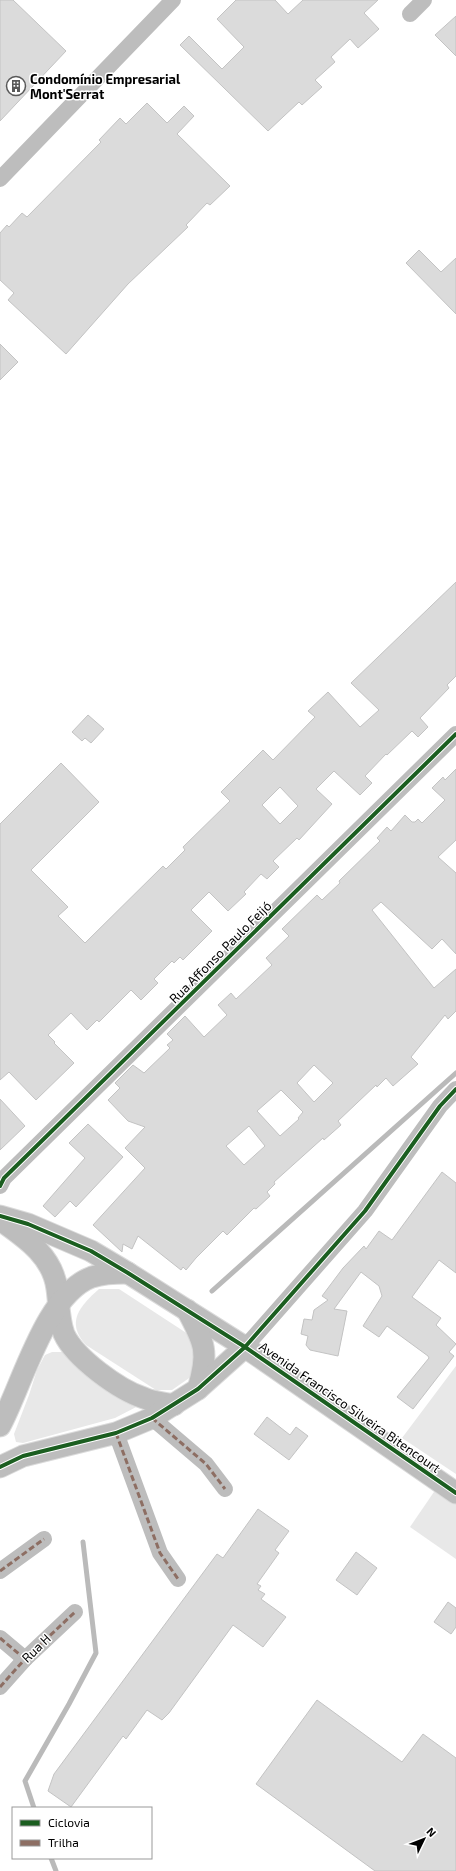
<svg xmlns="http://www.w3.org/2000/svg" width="456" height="1871" font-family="'Exo 2',sans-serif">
<rect width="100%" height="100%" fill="#fff"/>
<!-- green -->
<g fill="#e8e8e8">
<path d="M99,1289H119L191,1336L200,1357L192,1376L172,1390H156L86,1345C65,1322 80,1306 99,1289Z"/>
<path d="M52,1352H63L142,1404L115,1418L23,1443L16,1442L14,1434L29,1395L37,1370L45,1355Z"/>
<path d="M456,1366V1474L402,1438Z"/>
<path d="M436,1489L456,1504V1559L410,1527Z"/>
</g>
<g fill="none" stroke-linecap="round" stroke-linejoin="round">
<!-- stream -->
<g stroke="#bababa" stroke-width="5">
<path d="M212,1291L456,1073"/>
<path d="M34,1808L25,1781L69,1704L96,1653L83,1542"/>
<path d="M51,1858L56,1871"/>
</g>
</g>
<!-- building -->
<g fill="#dbdbdb" stroke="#c3c3c3" fill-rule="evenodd">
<path d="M0,0H13L66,51L0,121Z"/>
<path d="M236,0H275L288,14L303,0H378L364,13L379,29L358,48L350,39L331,57L335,62L315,80L322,87L302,105L299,102L268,131L180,45L189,36L222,69L244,47L217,19Z"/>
<path d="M456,16V56L435,35Z"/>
<path d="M147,103L167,123L184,106L194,116L177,134L230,186L210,205L207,203L186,225L188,227L128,284L66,354L8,300L14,293L0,280V233L7,225L9,227L22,213L27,217L101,142L99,140L120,118L126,124Z"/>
<path d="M419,250L441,272L456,258V314L406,263Z"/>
<path d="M0,344L18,362L0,380Z"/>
<path d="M456,582V676L447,685L449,688L420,718L428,727L418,737L412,731L387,755L386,754L365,776L372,783L360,795L334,771L316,789L332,804L299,840L297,838L273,861L279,867L267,879L261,874L244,892L246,894L228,911L209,892L191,910L212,931L183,960L180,957L174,963L172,961L154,979L158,983L141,1000L131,990L99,1022L97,1020L87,1030L71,1013L48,1035L55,1042L54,1043L74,1063L36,1100L9,1072L0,1080V824L61,763L99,802L31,870L68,907L58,916L85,943L163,866L166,869L185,850L183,847L230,801L221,792L263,750L273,760L315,717L308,711L328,692L360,727L379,710L351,683ZM280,787L298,806L280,824L262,805Z"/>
<path d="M88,715L104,729L91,743L85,738L82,741L72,732Z"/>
<path d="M456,769V840L438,857L456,873V954L442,939L432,949L381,902L372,910L434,988L456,969V1011L448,1019L445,1015L411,1057L418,1064L393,1086L386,1078L377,1087L376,1085L338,1121L341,1125L324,1140L323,1138L274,1182L275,1184L267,1192L270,1196L256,1209L254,1208L227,1235L223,1231L196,1258L186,1270L183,1267L181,1270L138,1236L132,1249L123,1244L122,1252L93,1225L145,1168L125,1148L145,1127L128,1121L108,1100L120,1088L115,1083L133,1065L144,1073L170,1048L167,1045L173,1040L167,1034L185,1016L204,1037L227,1015L218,1005L231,993L236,999L272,965L266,958L289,936L282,929L317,895L322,900L340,883L339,881L380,841L377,838L387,827L391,831L405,815L412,822H415L418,819L422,823L445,800L432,788L443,777L445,780ZM314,1065L333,1083L314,1102L297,1083ZM281,1090L303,1112L298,1118L299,1119L280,1136L257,1111ZM249,1126L265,1146L244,1165L226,1146Z"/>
<path d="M0,1099L25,1126L0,1150Z"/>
<path d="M88,1124L123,1157L76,1207L70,1201L55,1217L43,1206L85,1158L69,1143Z"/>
<path d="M442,1172L456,1183V1273L439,1260L412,1297L441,1318L436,1325L456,1344L449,1352L454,1356L413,1409L397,1397L429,1358L428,1356L387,1326L379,1337L363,1326L382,1296L379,1286L361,1272L334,1309L347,1311L338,1356L310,1350L306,1345L308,1336L301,1334L304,1319L312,1320L314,1310L328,1300L322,1296L343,1268L364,1246L366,1249L379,1231L392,1240Z"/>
<path d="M267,1417L290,1435L296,1427L308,1436L289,1460L254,1434Z"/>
<path d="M258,1509L289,1531L275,1550L279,1553L257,1584L261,1586L258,1590L265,1594L261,1599L286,1617L263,1647L233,1625L169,1713L162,1720L147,1710L126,1739L123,1736L71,1807L48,1791L54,1774L217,1554L223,1558Z"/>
<path d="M356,1552L377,1568L357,1595L336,1580Z"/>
<path d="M448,1602L456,1608V1627L451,1634L434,1622Z"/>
<path d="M317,1700L402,1762L423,1734L456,1758V1871H375L256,1784Z"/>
</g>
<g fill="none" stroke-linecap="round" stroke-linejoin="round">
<!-- major casing -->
<g stroke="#dbdbdb" stroke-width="23">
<g id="major">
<path d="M0,1216L28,1224L91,1251L128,1273L245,1347L456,1493"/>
<path d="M3,1222C27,1239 53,1257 57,1289C59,1303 59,1321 64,1334C75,1358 119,1390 144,1398C153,1402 164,1403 174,1405"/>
<path d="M187,1310C205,1343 209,1353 198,1389"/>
<path d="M0,1426C22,1386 45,1294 92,1277C104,1273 116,1273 128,1273"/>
<path d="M0,1467L23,1456L116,1433L152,1418L198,1389L245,1347"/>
</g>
</g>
<!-- minor -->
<g stroke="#bdbdbd" stroke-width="16">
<path d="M410,14L424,0"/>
<path d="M0,179L173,0"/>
<path d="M0,1186L4,1178L456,734"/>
<path d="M245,1347L365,1211L440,1106L456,1089"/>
<path d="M152,1418L206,1464L225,1489"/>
<path d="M116,1433L160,1553L178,1579"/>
<path d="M0,1571L44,1539"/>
<path d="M0,1638L25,1659"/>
<path d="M0,1687L25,1659L75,1612"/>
</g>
<!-- major -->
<use href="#major" stroke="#bdbdbd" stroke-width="21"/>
<!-- quiet -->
<g stroke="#8d6e63" stroke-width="3" stroke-dasharray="6 3" stroke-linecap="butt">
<path d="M152,1418L206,1464L225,1489"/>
<path d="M116,1433L160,1553L178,1579"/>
<path d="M0,1571L44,1539"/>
<path d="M0,1638L25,1659"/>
<path d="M0,1687L25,1659L75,1612"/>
</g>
<!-- cycleway casing -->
<g stroke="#fff" stroke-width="6">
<g id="cycleway">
<path d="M0,1186L4,1178L456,734"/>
<path d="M0,1216L28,1224L91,1251L128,1273L245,1347L456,1493"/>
<path d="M0,1467L23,1456L116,1433L152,1418L198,1389L245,1347L365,1211L440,1106L456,1089"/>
</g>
</g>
<!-- cycleway -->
<use href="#cycleway" stroke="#1b5e20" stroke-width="4"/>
</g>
<!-- icons -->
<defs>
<g id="building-ring" transform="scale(1)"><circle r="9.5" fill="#fff" stroke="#595959" stroke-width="1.5"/><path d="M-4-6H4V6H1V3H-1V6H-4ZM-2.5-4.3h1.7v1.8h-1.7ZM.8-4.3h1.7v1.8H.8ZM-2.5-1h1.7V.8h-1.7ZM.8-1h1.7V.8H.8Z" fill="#595959"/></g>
</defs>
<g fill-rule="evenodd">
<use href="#building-ring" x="16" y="86"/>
</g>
<g text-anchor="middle" stroke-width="3" stroke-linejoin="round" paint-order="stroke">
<!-- poi labels -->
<g font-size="13" font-weight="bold" fill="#000" stroke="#fff" text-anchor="start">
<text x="30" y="84">Condomínio Empresarial<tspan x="30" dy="15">Mont'Serrat</tspan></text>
</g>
<!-- street labels -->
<g font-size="13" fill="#000" stroke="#fff">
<text transform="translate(220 952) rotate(-45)" y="5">Rua Affonso Paulo Feijó</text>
<text transform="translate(350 1407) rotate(35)" y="5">Avenida Francisco Silveira Bitencourt</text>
<text transform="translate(36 1648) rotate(-44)" y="5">Rua H</text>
</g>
</g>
<!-- legend -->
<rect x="12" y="1807" width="140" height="52" fill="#ffffff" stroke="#999999"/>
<rect x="20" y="1820" width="20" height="6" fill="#1b5e20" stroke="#999999"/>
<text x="48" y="1827" font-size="12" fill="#000000">Ciclovia</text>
<rect x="20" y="1840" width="20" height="6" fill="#8d6e63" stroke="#999999"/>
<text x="48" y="1847" font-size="12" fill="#000000">Trilha</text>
<!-- north arrow -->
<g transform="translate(424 1839) rotate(47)" stroke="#ffffff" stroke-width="3" paint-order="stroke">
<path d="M0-3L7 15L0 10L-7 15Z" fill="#000000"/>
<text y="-6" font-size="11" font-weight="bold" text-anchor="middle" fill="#000000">N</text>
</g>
</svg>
